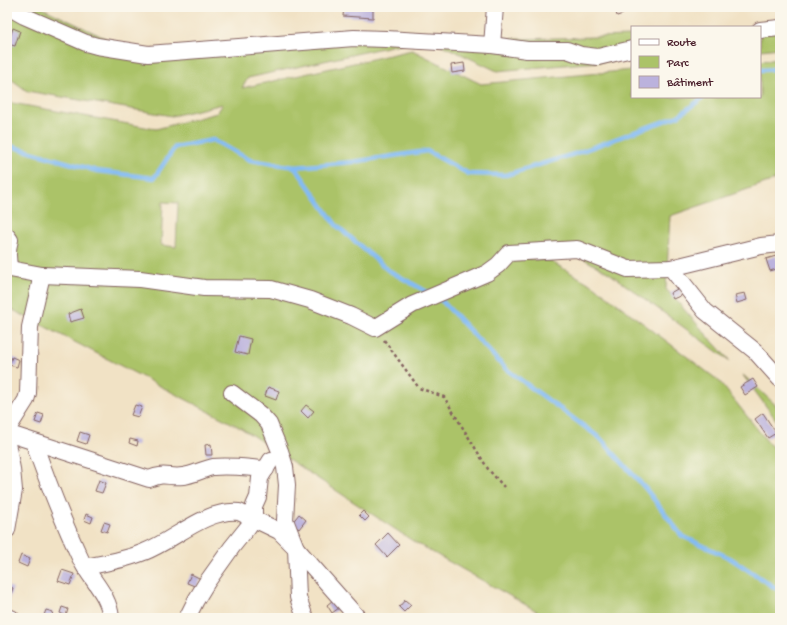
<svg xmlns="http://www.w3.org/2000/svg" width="787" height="625" font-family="'Gochi Hand',sans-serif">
<rect width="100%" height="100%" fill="#fbf7ec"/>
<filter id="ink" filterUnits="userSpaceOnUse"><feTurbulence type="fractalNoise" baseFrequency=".025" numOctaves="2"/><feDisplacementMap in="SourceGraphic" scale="8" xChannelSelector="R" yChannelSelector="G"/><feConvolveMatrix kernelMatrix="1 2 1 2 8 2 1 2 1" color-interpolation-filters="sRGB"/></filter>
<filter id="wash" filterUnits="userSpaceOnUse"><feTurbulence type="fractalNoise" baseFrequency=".012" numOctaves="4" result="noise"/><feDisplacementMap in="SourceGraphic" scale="16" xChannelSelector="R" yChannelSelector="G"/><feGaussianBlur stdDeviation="0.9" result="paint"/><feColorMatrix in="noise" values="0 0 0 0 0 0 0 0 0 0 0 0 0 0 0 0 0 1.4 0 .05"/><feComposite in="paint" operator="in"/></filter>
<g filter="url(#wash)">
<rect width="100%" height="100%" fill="#f1e2c5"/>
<!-- green -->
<g fill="#abc368" stroke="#7a714a" fill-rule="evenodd">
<path d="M7,7H40L149,59L409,34L519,39L632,36V59L497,71L427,38L248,78L242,88L412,50L481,84L632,70V97H760V61L780,59V178L670,216L666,289L730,361L609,273L566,249L513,257L550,261L594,286L719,381L770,445L780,452V618H549L416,543L241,428L7,307V100L12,103L156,129L217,113L223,104L172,116L27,91L7,76ZM163,202L178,203L176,247L161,245Z"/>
<path d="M780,24V48L760,50V30Z"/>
<path d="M742,374L780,409V425Z"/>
</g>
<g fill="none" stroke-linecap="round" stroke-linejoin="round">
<!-- stream -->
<g stroke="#83bbf4" stroke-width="4.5">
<path d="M760,70L780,69"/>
<path d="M7,145L97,171L154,178L175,147L213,140L250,160L295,167L352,162L427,151L469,174L506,175L574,154L678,116L704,97"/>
<path d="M295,167L336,225L388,270L429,293"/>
<path d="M437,298L442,301L506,369L600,438L646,489L682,536L730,558L780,591"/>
</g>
</g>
<g id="blocks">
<!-- building -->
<g fill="#bbb2dd">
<path d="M344,7H373V18L343,16Z"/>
<path d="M621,7L623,14L617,16L615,9Z"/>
<path d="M13,28L20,31L15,46L8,44Z"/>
<path d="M464,63L465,71L452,73L451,65Z"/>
<path d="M776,256L780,268L770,271L766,259Z"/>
<path d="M679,288L682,295L673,299L670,293Z"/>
<path d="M745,293L747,300L737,303L735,295Z"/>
<path d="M81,309L84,318L70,322L68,314Z"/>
<path d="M239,336L251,339L248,355L235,352Z"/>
<path d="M12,357L19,360L17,367L9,365Z"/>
<path d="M753,379L758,387L745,395L740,387Z"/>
<path d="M268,387L279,391L276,400L265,396Z"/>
<path d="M135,405L142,407L138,417L131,415Z"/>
<path d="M306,405L314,411L308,418L301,411Z"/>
<path d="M38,413L44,415L41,424L35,422Z"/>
<path d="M763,413L776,433L768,438L755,419Z"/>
<path d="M80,432L89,435L86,444L77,441Z"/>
<path d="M130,439L138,441L137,446L129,443Z"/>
<path d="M211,444L212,455H206L205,445Z"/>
<path d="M99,480L106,483L102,493L95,491Z"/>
<path d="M363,511L369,517L365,521L359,515Z"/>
<path d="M86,514L93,517L91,523L84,520Z"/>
<path d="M299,514L306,520L299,529L292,523Z"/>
<path d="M104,522L110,524L107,532L101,530Z"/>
<path d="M388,533L399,545L387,557L376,545Z"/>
<path d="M21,555L30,559L27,567L18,563Z"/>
<path d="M62,570L74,574L70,585L58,581Z"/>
<path d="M191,574L201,579L197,587L187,583Z"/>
<path d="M7,586L13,588L8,602L7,601Z"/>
<path d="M333,600L339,608L332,613L327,605Z"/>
<path d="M405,600L411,605L404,612L399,607Z"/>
<path d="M62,607L68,609L66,616L60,613Z"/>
<path d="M46,610L53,612L51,618H43Z"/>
</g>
</g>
</g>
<g filter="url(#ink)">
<use href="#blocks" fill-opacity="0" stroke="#846361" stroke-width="1"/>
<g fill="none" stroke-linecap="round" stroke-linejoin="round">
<!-- street casing -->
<g stroke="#846361" stroke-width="18">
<g id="street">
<path d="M8,7L24,16L86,43L97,46L148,54L354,38L386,39L492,45L527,50H567L581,55L598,57L632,49"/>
<path d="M760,30L780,28"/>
<path d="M492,45L495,7"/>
<path d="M7,236L10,240C7,250 7,258 10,269"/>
<path d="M671,268L705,311L755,351L780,379"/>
<path d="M7,270L10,269L42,275L140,279L204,288L271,289L310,300L351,316L375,328L412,305L487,273L498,265L509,253L577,249L628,269L671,268L761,246L780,244"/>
<path d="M232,393L261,415L269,424L280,451L285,467L287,485L285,520L296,548L298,597L305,618"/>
<path d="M7,430L26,400L28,393L30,327L42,275"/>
<path d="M7,433L149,479C166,472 168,478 183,476C193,475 203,469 213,467C230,465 249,468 266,469"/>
<path d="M7,443L12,469L14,490L7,530"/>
<path d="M34,443C48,483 64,524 82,562C92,581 109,595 111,618"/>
<path d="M85,567C105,563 125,560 144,552C175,540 205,509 239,512L279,531L296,548L358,618"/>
<path d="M7,617L11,618"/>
<path d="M187,618L196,600L207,582L232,547L248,527L254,518V506L258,497L260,478L271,460"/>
</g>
</g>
<!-- path -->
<path stroke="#846361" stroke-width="2.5" stroke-dasharray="3 3" stroke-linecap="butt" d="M384,340L419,388L444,397L488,469L504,487"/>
<!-- street -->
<use href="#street" stroke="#fff" stroke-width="16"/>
</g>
</g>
<!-- margin -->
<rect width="787" height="625" fill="none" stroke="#fbf7ec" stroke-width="24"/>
<!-- legend -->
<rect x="631" y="26" width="130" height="72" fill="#fbf7ec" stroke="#b4a19f"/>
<rect x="639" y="39" width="20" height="6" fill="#ffffff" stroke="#b4a19f"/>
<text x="667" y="46" font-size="12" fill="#4a1f2b">Route</text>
<rect x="639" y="56" width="20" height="12" fill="#abc368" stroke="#b4a19f"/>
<text x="667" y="66" font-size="12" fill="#4a1f2b">Parc</text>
<rect x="639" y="76" width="20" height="12" fill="#bbb2dd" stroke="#b4a19f"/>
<text x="667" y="86" font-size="12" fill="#4a1f2b">Bâtiment</text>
</svg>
